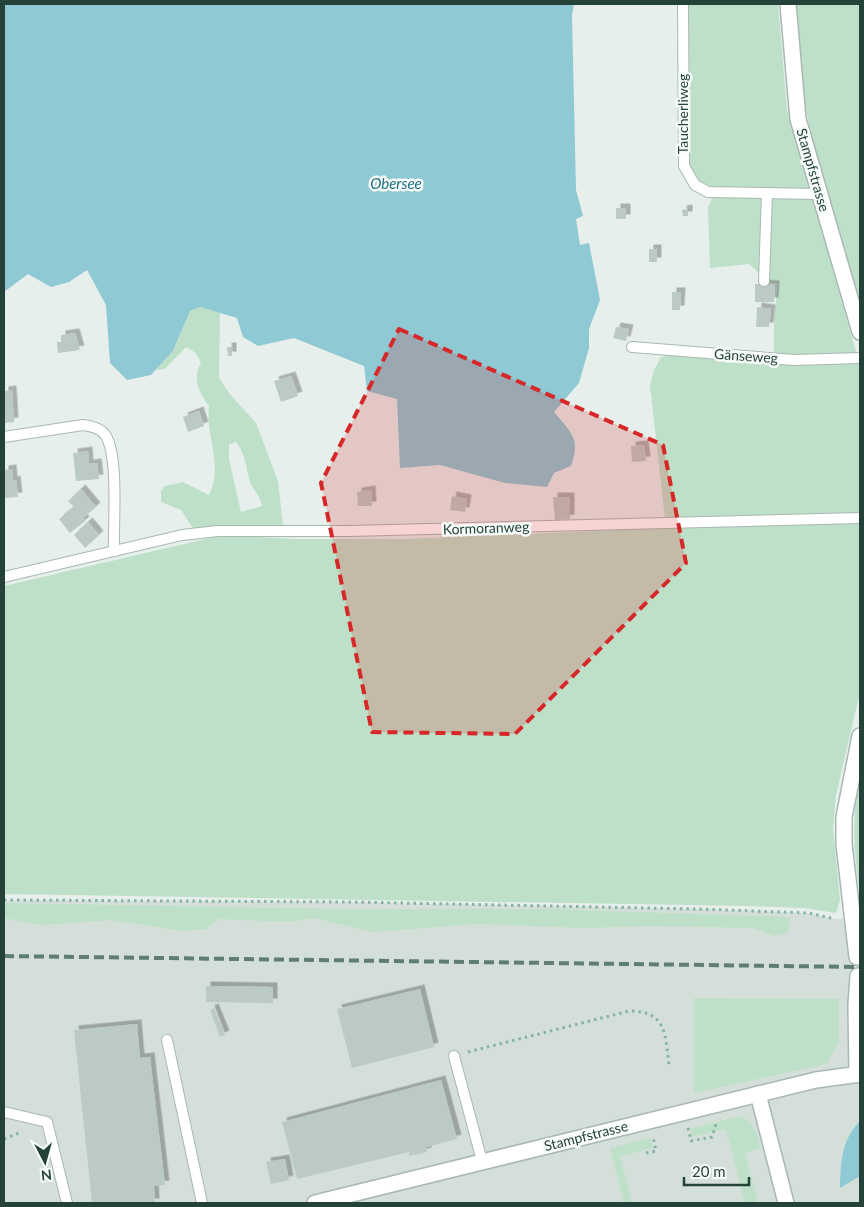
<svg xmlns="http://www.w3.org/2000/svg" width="864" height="1207" font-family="Lato,sans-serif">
<defs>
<filter id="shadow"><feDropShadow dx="4.5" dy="-4.5" stdDeviation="0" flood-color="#0004"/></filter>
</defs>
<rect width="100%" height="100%" fill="#e6efeb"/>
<!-- built -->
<path fill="#d4dfda" d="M4,900L351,902L697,909L809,913L834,919L860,918V1203H4Z"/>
<!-- green -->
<g fill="#bfe0c8" fill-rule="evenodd">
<path d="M683,4H778L787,110L860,366V692L836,795L833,828L840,900L836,913L804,908L749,906L4,894V586L214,537L242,536L295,539H404L666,528L650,385L654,370L661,357L672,355L774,362V319L778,283L769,282L749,264L710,268L708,208L712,198L695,185L684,166Z"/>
<path d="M796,4H860V300L810,131L803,90Z"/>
<path d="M200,307L220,313L219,378L229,393L256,423L278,481L283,526L193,528L181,510L161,502V491L165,486L183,482L209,495C224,466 205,436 209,406C199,393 192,378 201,363L196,353L186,347L165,369L156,370L173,351L190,311ZM236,442C247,456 245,468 251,484C255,492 260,496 262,506L241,512L229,459V444Z"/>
<path d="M860,775V896C854,855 851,816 860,775Z"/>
<path d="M4,903L345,909H551L790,917L788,932L774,936L754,928L653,926L584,928L476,924L373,932L314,918L291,922L218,919L206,929L183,931L111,920L42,925L4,918Z"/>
<path d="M694,998L839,999V1042L827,1064L694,1093Z"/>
<path d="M740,1116C754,1122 757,1135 761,1148L745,1153L758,1203H745L726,1129L692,1137L690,1129Z"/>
<path d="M650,1138L653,1148L620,1156L632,1203H624L610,1148Z"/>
</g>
<!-- water -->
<g fill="#8ec9d4">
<path d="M4,4H574L572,15L576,190L583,216L576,219L580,245L589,243L600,300L589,329V348L579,383L554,412C571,433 581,438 571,466L554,473L547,487L505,483L440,465L400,468L397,399L367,391L364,366L294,338L258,346L243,337L237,318L200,307L190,311L173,351L151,375L127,380L110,363L106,305L87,270L69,282L51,287L28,274L4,292Z"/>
<path d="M860,1121V1176L840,1188C841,1161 841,1141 860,1121Z"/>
</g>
<!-- building -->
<g fill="#bbcac4" filter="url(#shadow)">
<rect x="616" y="208" width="10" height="11"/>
<path d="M688,209V216H683L682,210Z"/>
<rect x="649" y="249" width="8" height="13"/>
<path d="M755,284L775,285L774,302H755Z"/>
<path d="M672,292H681L680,310H672Z"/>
<path d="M757,307L771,309L769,327H756Z"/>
<path d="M616,327L629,329L626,341L613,338Z"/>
<path d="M75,333L80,350L58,353L57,342H61V335Z"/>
<path d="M227,347H232V356H228Z"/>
<path d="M291,376L298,396L281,402L274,381Z"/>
<path d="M12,390L14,422L4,423V391Z"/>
<path d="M199,411L204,426L188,432L183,417Z"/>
<path d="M644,445L646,461L632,462L631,446Z"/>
<path d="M88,451L89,464L97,463L99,479L76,481L73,453Z"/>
<path d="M12,469L13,481L16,480L18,497L4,498V470Z"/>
<path d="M81,489L96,507L83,518L85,521L70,533L59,519L74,507L68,501Z"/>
<path d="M371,490L372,506H358L357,492Z"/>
<path d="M452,496L467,499L465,512L450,510Z"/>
<path d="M553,497H570V519L555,520Z"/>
<path d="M88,522L99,535L85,548L74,535Z"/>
<path d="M206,986L273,987V1003L206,1002Z"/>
<path d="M420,989L434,1047L352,1068L337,1009Z"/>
<path d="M214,1008L225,1035L220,1037L210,1010Z"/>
<path d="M137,1024L140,1058L150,1057L165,1185L154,1186L155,1203H92L74,1030Z"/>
<path d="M441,1080L457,1139L427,1147V1152L409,1156V1152L297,1179L282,1122Z"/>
<path d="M285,1159L289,1180L271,1184L266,1162Z"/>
</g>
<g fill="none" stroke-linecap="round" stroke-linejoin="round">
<!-- lane casing -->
<g stroke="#a8b8b2" stroke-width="12">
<g id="lane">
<path d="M683,4L684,166L695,185L708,192L820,194"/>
<path d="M764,281L767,193"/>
<path d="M632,347L794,360L860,358"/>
<path d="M4,437L83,425C91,426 101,428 106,436C119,459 113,524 114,551"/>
<path d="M4,577L182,535L218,531H349L860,518"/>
<path d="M167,1040L202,1203"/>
<path d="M454,1056L482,1161"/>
<path d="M4,1112L47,1122L67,1203"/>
</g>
</g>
<!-- street casing -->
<g stroke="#a8b8b2" stroke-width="18">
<g id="street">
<path d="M788,4L798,119L860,332"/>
<path d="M857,957L844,844V817L860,736"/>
<path d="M857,1074L856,1005L858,976"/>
<path d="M758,1094L786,1203"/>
<path d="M315,1203L816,1080L860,1074"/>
</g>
</g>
<!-- path -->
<g stroke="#86b3a5" stroke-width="3" stroke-dasharray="2.5 4" stroke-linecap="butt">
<path d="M4,900L351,902L697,909L809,913L835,919"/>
<path d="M468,1052L629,1011C667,1011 665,1034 669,1065"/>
<path d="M688,1128L691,1141L712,1137L716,1124"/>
<path d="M4,1139L19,1133"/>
<path d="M646,1153L656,1151L653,1137"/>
</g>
<!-- lane -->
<use href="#lane" stroke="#fff" stroke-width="10"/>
<!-- street -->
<use href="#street" stroke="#fff" stroke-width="15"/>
<!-- rail -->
<path stroke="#5f7d75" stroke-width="4" stroke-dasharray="10 5" stroke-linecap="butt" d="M4,956L860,967"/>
</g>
<!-- marked area -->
<path fill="#d62828" fill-opacity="0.2" stroke="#d62828" stroke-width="4" stroke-dasharray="10 6" stroke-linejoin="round" d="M399,329L663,445L686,563L515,734L372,732L321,483Z"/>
<g text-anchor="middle" stroke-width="5" stroke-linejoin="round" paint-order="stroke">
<!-- street labels -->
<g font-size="14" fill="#24423a" stroke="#f7fbf9">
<text transform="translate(683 114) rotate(-90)" y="5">Taucherliweg</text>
<text transform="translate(813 170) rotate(74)" y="5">Stampfstrasse</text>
<text transform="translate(746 356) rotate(4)" y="5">Gänseweg</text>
<text transform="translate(486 528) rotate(-2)" y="5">Kormoranweg</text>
<text transform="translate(586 1136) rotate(-14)" y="5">Stampfstrasse</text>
</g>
<!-- water labels -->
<g font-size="15" font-style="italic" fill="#1c6f80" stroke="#f7fbf9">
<text x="396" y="189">Obersee</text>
</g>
</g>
<!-- border -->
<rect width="864" height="1207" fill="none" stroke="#24423a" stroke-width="10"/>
<!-- north arrow -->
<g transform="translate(45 1162) rotate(174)" stroke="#f7fbf9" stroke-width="4" paint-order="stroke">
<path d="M0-4L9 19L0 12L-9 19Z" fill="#24423a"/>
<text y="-8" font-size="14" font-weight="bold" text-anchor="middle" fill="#24423a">N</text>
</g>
<!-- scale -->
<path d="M684 1177v8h65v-8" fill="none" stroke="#24423a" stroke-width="2.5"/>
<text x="692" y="1177" font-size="15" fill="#24423a" stroke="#f7fbf9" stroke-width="4" paint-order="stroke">20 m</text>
</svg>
